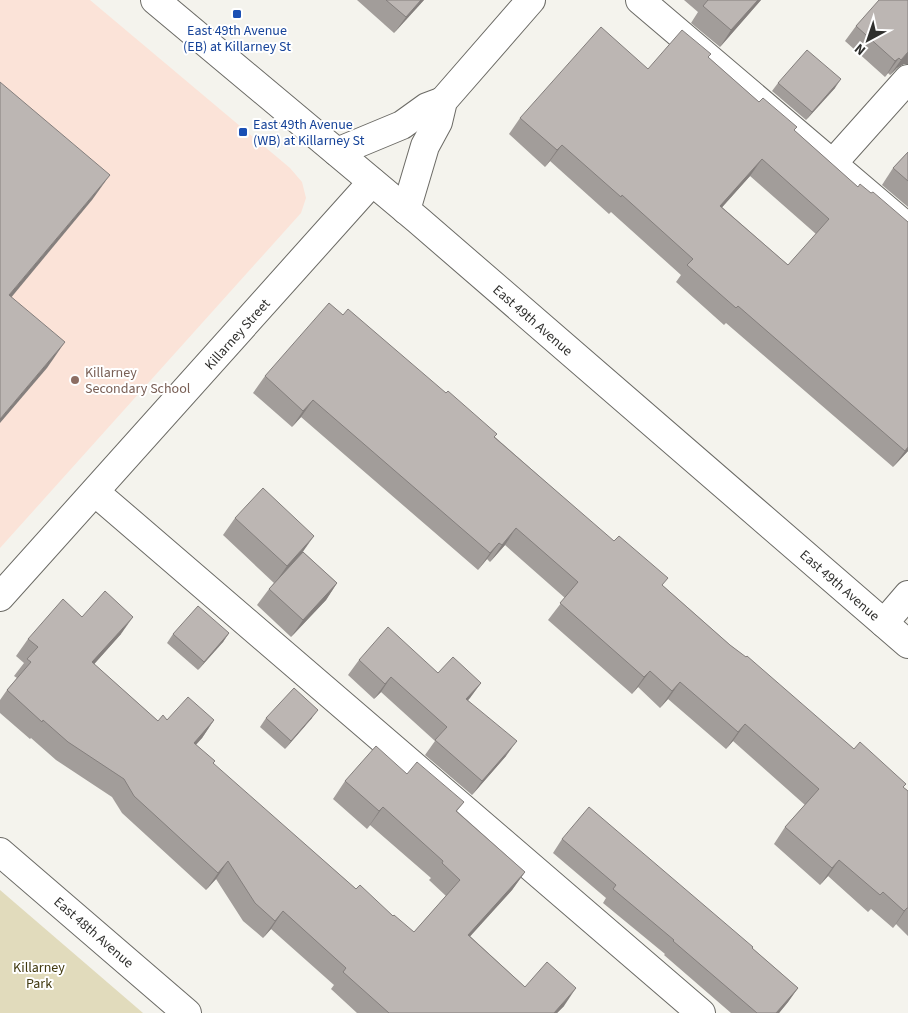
<svg xmlns="http://www.w3.org/2000/svg" width="908" height="1013" font-family="'Source Sans 3',sans-serif">
<rect width="100%" height="100%" fill="#f4f3ed"/>
<!-- education -->
<path fill="#fbe3d8" d="M0,0H90L290,168L302,182L306,198L301,213L0,548Z"/>
<!-- green -->
<path fill="#e1dbbc" d="M0,890L143,1013H0Z"/>
<g fill="none" stroke-linecap="round" stroke-linejoin="round">
<!-- minor casing -->
<g stroke="#6b6a65" stroke-width="30">
<g id="minor">
<path d="M155,0L418,220L908,644"/>
<path d="M640,0L908,228"/>
<path d="M337,152L402,125L427,107L443,101"/>
<path d="M833,163L908,79"/>
<path d="M406,210L425,146L438,122L443,101L531,0"/>
<path d="M95,492L701,1013"/>
<path d="M0,597L372,182"/>
<path d="M884,623L908,595"/>
<path d="M0,852L187,1013"/>
</g>
</g>
<!-- minor -->
<use href="#minor" stroke="#fff" stroke-width="28"/>
</g>
<!-- wall -->
<g fill="#a29d9a" fill-rule="evenodd">
<path d="M357,0H424L394,33Z"/>
<path d="M684,0H761L720,47L691,23L698,12Z"/>
<path d="M908,0V64H904L897,68L890,75L888,73L885,77L845,41L856,26Z"/>
<path d="M711,54L708,57L759,102L797,127L794,130L858,187L871,193L908,222V451L893,467L726,323L724,325L676,282L681,275L611,212L609,214L550,161L545,167L509,134L520,118L648,69ZM750,176L816,234L788,265L722,207Z"/>
<path d="M778,83L835,88L806,120L772,91Z"/>
<path d="M908,152V207L882,185L893,168Z"/>
<path d="M343,315L495,437L730,645L854,749L908,791V936L896,924L893,928L871,909L868,912L828,876L820,885L774,844L785,827L805,805L733,741L726,749L668,699L660,708L638,687L632,694L548,620L565,598L505,545L490,562L487,559L478,570L301,417L292,427L253,393L265,376Z"/>
<path d="M235,518L303,552L337,583L326,600L291,637L257,605L269,589L274,583L223,535Z"/>
<path d="M82,617L121,634L94,664L158,721L167,720H214L202,738L196,745L213,764L356,889L414,932L446,896L429,880L431,878L370,825L367,829L333,799L345,781L407,774L464,802L457,811L525,872L512,890L470,936L525,987L564,1006L557,1013H357L331,989L334,985L271,929L263,938L243,921L216,879L206,890L122,813L112,797L56,760L31,738L30,739L0,713V700L7,690L17,678L14,676L24,663L16,656L28,639Z"/>
<path d="M229,633L223,642L198,670L167,643L173,634Z"/>
<path d="M359,660L438,673L481,683L468,700L506,756L472,795L425,755L435,741L381,692L374,699L348,675Z"/>
<path d="M266,718H312L285,749L260,727Z"/>
<path d="M562,839L752,948L798,988L788,1002L779,1013H731L664,955L665,954L603,903L606,898L553,853Z"/>
</g>
<!-- shaded-wall -->
<g fill="#847f7d">
<path d="M421,0H424L394,33L406,17Z"/>
<path d="M758,0H761L720,47L731,30Z"/>
<path d="M908,52V64H904L897,68L890,75L901,60Z"/>
<path d="M899,58L888,73L885,77L895,61Z"/>
<path d="M841,79L835,88L806,120L812,112Z"/>
<path d="M562,145L550,161L545,167L557,150Z"/>
<path d="M762,159L750,176L709,222L720,206Z"/>
<path d="M110,175L92,200L0,311L9,295Z"/>
<path d="M65,342L47,368L0,423V419Z"/>
<path d="M313,400L301,417L292,427L303,411Z"/>
<path d="M908,447V451L893,467Z"/>
<path d="M516,528L505,545L490,562L502,545Z"/>
<path d="M314,536L302,553L275,583L287,566Z"/>
<path d="M499,543L487,559L478,570L490,553Z"/>
<path d="M337,583L326,600L291,637L303,620Z"/>
<path d="M133,617L121,634L80,680L92,662Z"/>
<path d="M229,633L223,642L198,670L204,662Z"/>
<path d="M650,671L638,687L632,694L644,677Z"/>
<path d="M391,677L381,692L374,699L385,684Z"/>
<path d="M680,682L668,699L660,708L672,691Z"/>
<path d="M481,683L470,698L456,713L466,699Z"/>
<path d="M318,710L312,718L285,749L291,741Z"/>
<path d="M214,720L202,738L181,760L194,743Z"/>
<path d="M745,724L733,741L726,749L738,732Z"/>
<path d="M517,741L506,756L472,795L482,781Z"/>
<path d="M383,807L370,825L367,829L379,811Z"/>
<path d="M839,860L828,876L820,885L832,868Z"/>
<path d="M228,861L216,879L206,890L218,873Z"/>
<path d="M525,872L512,890L456,952L468,935Z"/>
<path d="M907,908L896,924L893,928L904,911Z"/>
<path d="M283,911L271,929L263,938L275,921Z"/>
<path d="M576,988L564,1006L557,1013H554Z"/>
<path d="M798,988L788,1002L779,1013H776Z"/>
</g>
<!-- building -->
<g fill="#bcb6b3" stroke="#847f7d" fill-rule="evenodd">
<path d="M386,0H421L406,17Z"/>
<path d="M708,0H758L731,30L703,6Z"/>
<path d="M879,0H908V52L901,60L899,58L895,61L856,26Z"/>
<path d="M601,27L648,69L682,30L711,54L708,57L759,102L763,98L797,127L794,130L858,187L860,184L871,193L873,192L908,222V447L905,451L738,306L736,308L687,265L693,259L622,195L621,197L562,145L557,150L520,118ZM762,159L829,219L788,265L720,206Z"/>
<path d="M807,50L841,79L812,112L778,83Z"/>
<path d="M0,82L110,175L9,295L65,342L0,419Z"/>
<path d="M908,152V181L893,168Z"/>
<path d="M329,303L343,315L348,309L446,393L448,391L497,434L494,437L614,541L619,536L668,578L662,585L730,645L746,657L747,656L854,749L860,742L906,784L903,787L908,791V908H907L904,911L883,892L880,895L839,860L832,868L785,827L819,789L745,724L738,732L680,682L672,691L650,671L644,677L560,603L578,582L516,528L502,545L499,543L490,553L313,400L303,411L265,376Z"/>
<path d="M263,488L314,536L287,566L235,518Z"/>
<path d="M303,552L337,583L303,620L269,589Z"/>
<path d="M105,591L133,617L92,662L158,721L163,715L167,720L188,697L214,720L194,743L215,761L213,763L356,889L360,885L393,916L394,915L414,932L460,880L442,863L443,861L383,807L379,811L345,781L376,746L407,774L417,762L464,802L456,811L525,872L468,935L525,987L547,962L576,988L554,1013H389L343,972L346,968L283,911L275,921L255,903L228,861L218,873L134,796L124,779L68,742L43,720L42,722L7,690L31,662L27,659L38,647L28,639L63,599L82,617Z"/>
<path d="M198,606L229,633L204,662L173,634Z"/>
<path d="M388,627L438,673L453,657L481,683L466,699L517,741L482,781L435,740L447,727L391,677L385,684L359,660Z"/>
<path d="M294,688L318,710L291,741L266,718Z"/>
<path d="M589,807L753,947L752,948L798,988L776,1013H757L673,941L674,940L613,889L616,885L562,839Z"/>
</g>
<!-- markers -->
<g fill="#1a4fb4" stroke="#fff" stroke-width="2">
<rect x="232" y="9" width="10" height="10" rx="2.5"/>
<rect x="238" y="127" width="10" height="10" rx="2.5"/>
</g>
<circle fill="#8d6e63" stroke="#fff" stroke-width="2" cx="75" cy="380" r="5"/>
<g text-anchor="middle" stroke-width="4" stroke-linejoin="round" paint-order="stroke">
<!-- transit labels -->
<g font-size="14" fill="#164399" stroke="#fff">
<text x="237" y="35">East 49th Avenue<tspan x="237" dy="16">(EB) at Killarney St</tspan></text>
<text x="253" y="129" text-anchor="start">East 49th Avenue<tspan x="253" dy="16">(WB) at Killarney St</tspan></text>
</g>
<!-- street labels -->
<g font-size="14" fill="#2f2f2d" stroke="#fff">
<text transform="translate(533 320) rotate(41)" y="5">East 49th Avenue</text>
<text transform="translate(237 334) rotate(-48)" y="5">Killarney Street</text>
<text transform="translate(840 585) rotate(41)" y="5">East 49th Avenue</text>
<text transform="translate(94 932) rotate(41)" y="5">East 48th Avenue</text>
</g>
<!-- education labels -->
<g font-size="14" fill="#785e54" stroke="#fff" text-anchor="start">
<text x="85" y="377">Killarney<tspan x="85" dy="16">Secondary School</tspan></text>
</g>
<!-- park labels -->
<g font-size="14" fill="#41390f" stroke="#fff">
<text x="39" y="972">Killarney<tspan x="39" dy="16">Park</tspan></text>
</g>
</g>
<!-- north arrow -->
<g transform="translate(868 40) rotate(220)" stroke="#ffffff" stroke-width="4" paint-order="stroke">
<path d="M0-4L9 19L0 12L-9 19Z" fill="#2f2f2d"/>
<text y="-8" font-size="14" font-weight="bold" text-anchor="middle" fill="#2f2f2d">N</text>
</g>
</svg>
